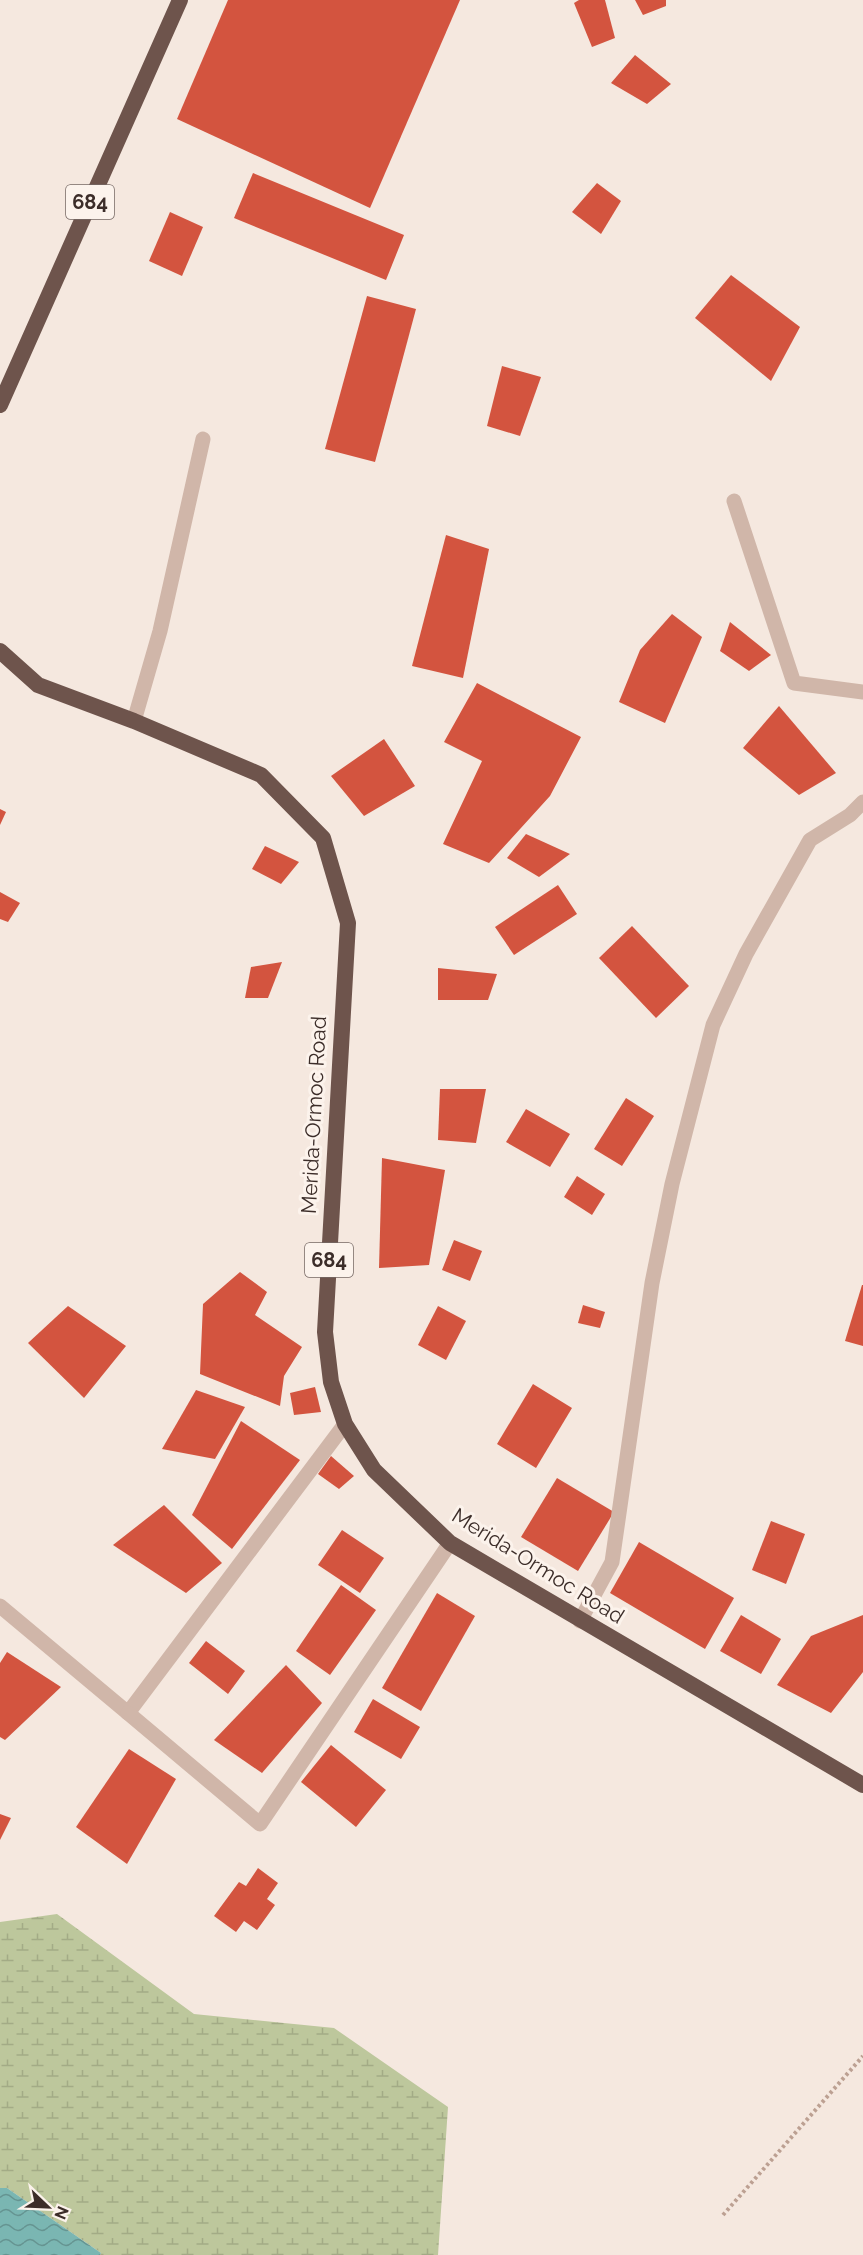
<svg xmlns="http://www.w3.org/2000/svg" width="863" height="2255" font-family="Raleway,sans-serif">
<defs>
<pattern id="wetland-marsh" width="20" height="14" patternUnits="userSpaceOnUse" patternTransform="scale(1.5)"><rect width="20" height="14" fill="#bdc79c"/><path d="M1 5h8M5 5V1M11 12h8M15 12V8" fill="none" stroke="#a3ab86"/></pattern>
<pattern id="water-waves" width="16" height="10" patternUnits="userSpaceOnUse" patternTransform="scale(1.5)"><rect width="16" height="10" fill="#7ab6b2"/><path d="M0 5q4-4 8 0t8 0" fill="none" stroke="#659491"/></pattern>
</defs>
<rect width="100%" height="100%" fill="#f5e8df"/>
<!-- wetland -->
<path fill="url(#wetland-marsh)" d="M57,1914L194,2014L334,2028L448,2107L438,2255H100L101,2253L7,2188H0V1922Z"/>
<!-- water -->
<path fill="url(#water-waves)" d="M0,2188H7L101,2253L100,2255H0Z"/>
<!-- building -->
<g fill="#d3543f">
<path d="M228,0H460L370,208L177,119Z"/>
<path d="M579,0H605L615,38L592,47L574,3Z"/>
<path d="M635,0H666V6L643,15Z"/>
<path d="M635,55L671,84L647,104L611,83Z"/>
<path d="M253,173L404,235L386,280L234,218Z"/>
<path d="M597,183L621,201L601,234L572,212Z"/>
<path d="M170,212L203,227L182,276L149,261Z"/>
<path d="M731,275L800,327L771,381L695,318Z"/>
<path d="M367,296L416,309L375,462L325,449Z"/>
<path d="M502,366L541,377L520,436L487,426Z"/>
<path d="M446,535L489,549L463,678L412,666Z"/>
<path d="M672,614L702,637L665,723L619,702L640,650Z"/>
<path d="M730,622L771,655L749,671L720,651Z"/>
<path d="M477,683L581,737L550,796L489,863L443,844L482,761L444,742Z"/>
<path d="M779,706L836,773L799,795L743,748Z"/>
<path d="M384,739L415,786L364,816L331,776Z"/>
<path d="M0,809L6,812L0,825Z"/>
<path d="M526,834L570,854L539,877L507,858Z"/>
<path d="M265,846L299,862L281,884L252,869Z"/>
<path d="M558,885L577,914L514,955L495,927Z"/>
<path d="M0,892L20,903L8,922L0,919Z"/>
<path d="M632,926L689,986L656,1018L599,958Z"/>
<path d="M282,962L268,998H245L251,967Z"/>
<path d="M438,968L497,974L488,1000H438Z"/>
<path d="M440,1089H486L476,1143L438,1140Z"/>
<path d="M626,1098L654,1116L622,1166L594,1149Z"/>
<path d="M526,1109L570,1134L550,1167L506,1142Z"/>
<path d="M382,1158L445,1170L429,1265L379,1268Z"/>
<path d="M577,1176L605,1194L592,1215L564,1197Z"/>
<path d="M454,1240L482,1251L470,1281L442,1270Z"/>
<path d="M240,1272L267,1292L255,1315L302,1347L284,1376L280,1406L200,1374L203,1304Z"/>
<path d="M862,1285H863V1346L845,1341Z"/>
<path d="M583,1305L605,1312L600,1328L578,1323Z"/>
<path d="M68,1306L126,1346L84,1398L28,1343Z"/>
<path d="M438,1306L466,1321L446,1360L418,1345Z"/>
<path d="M533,1384L572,1408L536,1468L497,1444Z"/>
<path d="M315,1387L321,1412L294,1415L290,1393Z"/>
<path d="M196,1390L245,1407L215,1459L162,1449Z"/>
<path d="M241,1421L300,1460L232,1549L192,1515Z"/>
<path d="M331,1456L354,1476L339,1489L318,1474Z"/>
<path d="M557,1478L614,1512L578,1571L521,1537Z"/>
<path d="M164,1505L222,1563L186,1593L113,1545Z"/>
<path d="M771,1521L805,1534L786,1584L752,1570Z"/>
<path d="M342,1530L384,1558L360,1593L318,1565Z"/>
<path d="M639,1542L734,1598L705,1649L610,1593Z"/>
<path d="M341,1585L376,1610L330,1675L296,1651Z"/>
<path d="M437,1593L475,1616L421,1711L382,1688Z"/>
<path d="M741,1615L781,1639L761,1674L720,1651Z"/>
<path d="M863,1615V1672L831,1713L777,1685L811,1636Z"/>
<path d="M206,1641L245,1671L228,1694L189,1663Z"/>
<path d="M7,1652L61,1687L5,1740L0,1737V1663Z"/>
<path d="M286,1665L322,1703L262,1773L214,1740Z"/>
<path d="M373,1699L420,1727L401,1759L354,1732Z"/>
<path d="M331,1745L386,1790L356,1827L301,1782Z"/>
<path d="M129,1749L176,1779L127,1864L76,1827Z"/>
<path d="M0,1814L11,1818L0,1840Z"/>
<path d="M258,1868L278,1883L267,1899L275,1905L257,1930L244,1921L236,1932L214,1916L239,1882L246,1886Z"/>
</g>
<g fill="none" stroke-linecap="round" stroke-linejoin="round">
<!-- path -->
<path stroke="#bca092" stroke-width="4" stroke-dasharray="3 3" stroke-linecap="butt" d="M723,2215L863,2056"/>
<!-- service -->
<path stroke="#d0b6a9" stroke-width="15" d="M134,721L160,631L203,439"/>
<!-- minor -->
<g stroke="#d0b6a9" stroke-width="15">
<path d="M734,501L794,683L863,692"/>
<path d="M0,1606L128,1713L345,1424"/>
<path d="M580,1621L612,1562L652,1283L672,1184L713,1025L746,954L810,840L850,815L863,802"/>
<path d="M128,1713L260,1824L450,1543"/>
</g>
<!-- trunk -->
<g stroke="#6e544c" stroke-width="16">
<path d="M0,405L180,0"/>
<path d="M0,651L38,685L134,721L261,775L323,838L348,923L325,1332L331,1382L345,1424L374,1470L450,1543L863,1785"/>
</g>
</g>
<g text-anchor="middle" stroke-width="6" stroke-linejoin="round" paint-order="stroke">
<!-- shield labels -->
<g fill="#fcf3ec" stroke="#766864" stroke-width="1.5">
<rect x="66" y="185" width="48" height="34" rx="4.5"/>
<rect x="305" y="1243" width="48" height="34" rx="4.5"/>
</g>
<g font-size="20" font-weight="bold" fill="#3c2d29">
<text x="90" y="209">684</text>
<text x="329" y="1267">684</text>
</g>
<!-- street labels -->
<g font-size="21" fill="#3c2d29" stroke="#fcf3ec">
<text transform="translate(314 1115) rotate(-87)" y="7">Merida-Ormoc Road</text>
<text transform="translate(538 1566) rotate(32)" y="7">Merida-Ormoc Road</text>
</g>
</g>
<!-- north arrow -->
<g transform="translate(48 2207) rotate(113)" stroke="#fcf3ec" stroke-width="4.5" paint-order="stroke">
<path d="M0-4.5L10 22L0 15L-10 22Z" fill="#3c2d29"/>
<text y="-9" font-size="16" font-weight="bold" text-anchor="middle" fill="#3c2d29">N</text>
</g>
</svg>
